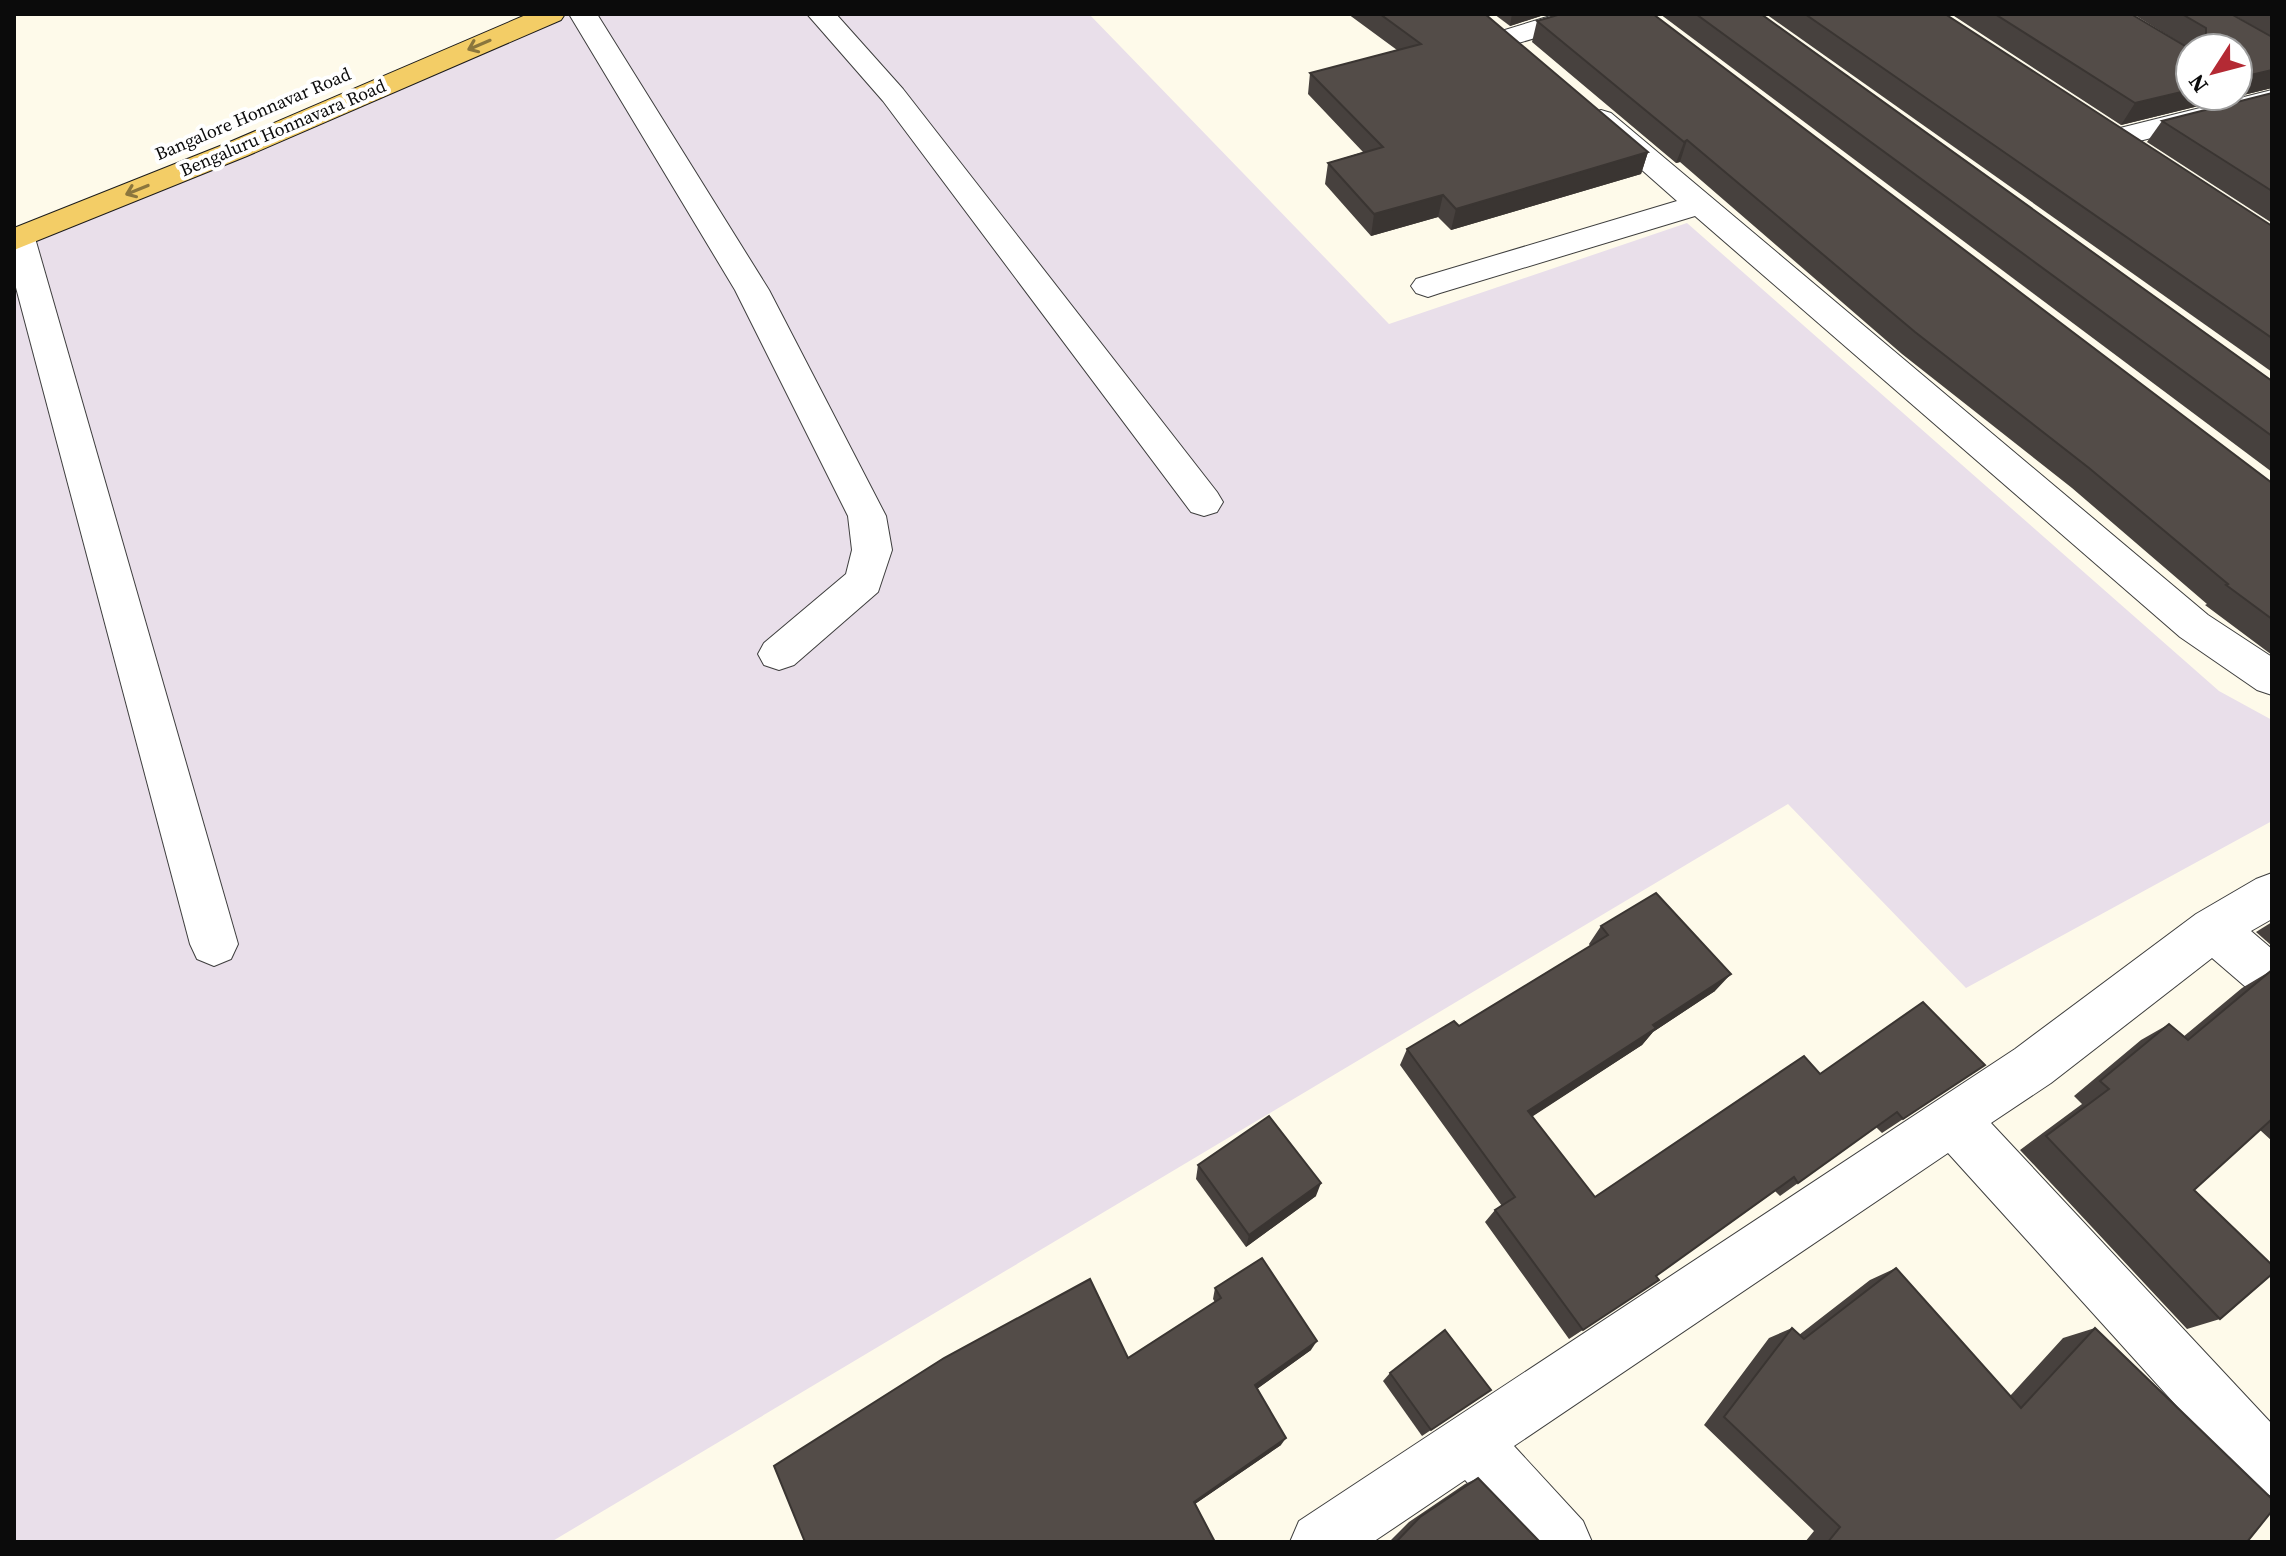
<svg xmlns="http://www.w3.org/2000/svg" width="2286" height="1556" font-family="'Source Serif 4',serif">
<rect width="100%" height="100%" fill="#fefaea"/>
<!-- industrial -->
<path fill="#e9dfea" d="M571,14H1089L1389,324L1687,223L2219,691L2272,720V821L1966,988L1788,804L551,1542H14V246Z"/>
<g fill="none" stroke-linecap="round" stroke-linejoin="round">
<!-- minor casing -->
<g stroke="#3e3e3e" stroke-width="2">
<g id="minor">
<path d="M569,14H597L769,290L886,516L892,550L878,592L794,665L779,670L764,665L758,654L764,643L846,574L852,550L848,516L735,290Z"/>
<path d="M807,14H836L903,89L1217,492L1223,502L1217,512L1204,516L1191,512L883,101Z"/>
<path d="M1557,14H1600L1596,20L1505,47L1495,45L1491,39L1495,33Z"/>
<path d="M2272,90V108L2115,147L2104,144L2100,138L2104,132Z"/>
<path d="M1601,110L1611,113L2208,615L2272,657V695L2257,690L2180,637L1695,216L1440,293L1428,297L1416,293L1411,286L1416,279L1677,201L1591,125L1586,119L1591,113Z"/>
<path d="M19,228L30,231L35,238L238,944L231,959L214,966L197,959L190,944L14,280V229Z"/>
<path d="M2272,873V919L2251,931L2272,949V1001L2255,995L2212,958L2051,1083L1991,1123L2272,1424V1496L2251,1488L1948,1153L1514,1446L1583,1521L1592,1542H1521L1465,1480L1373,1542H1290L1299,1521L2015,1049L2196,914L2256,879Z"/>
</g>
</g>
<!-- major casing -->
<g stroke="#1c1c1c" stroke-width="2">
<path id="major" d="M528,14H565L561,20L247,156L14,250V228L225,144Z"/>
</g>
<!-- minor -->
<use href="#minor" fill="#fff" fill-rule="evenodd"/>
<!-- major -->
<use href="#major" fill="#f3cd66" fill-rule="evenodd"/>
</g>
<!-- wall -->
<g fill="#47413e">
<path d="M1348,14H1485L1648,152L1641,174L1451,230L1438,217L1371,236L1325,184L1328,163L1363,152L1308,94L1310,73L1397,50Z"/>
<path d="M1494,14H1547L1510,26Z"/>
<path d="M1660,14H1761L2272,381V472Z"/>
<path d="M1766,14H1945L2272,226V372Z"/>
<path d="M1951,14H2131L2190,49V96H2238V48L2190,49L2133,14H2231L2272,37V88L2121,125Z"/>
<path d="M2232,14H2272V37Z"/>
<path d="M1537,21L2272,483V655L2205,605L2207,604L2072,488L1902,354L1680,162L1676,163L1532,42Z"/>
<path d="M2272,93V223L2147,142L2162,121Z"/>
<path d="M2272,922V946L2256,932Z"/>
<path d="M1601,926L1715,991L1653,1032L1642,1045L1532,1116L1595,1197L1820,1074L1985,1065L1882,1133L1876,1127L1780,1196L1775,1191L1656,1276L1659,1280L1569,1339L1485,1222L1495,1210L1502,1206L1400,1065L1407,1049L1459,1026L1590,946L1589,944Z"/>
<path d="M2272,970V1141L2260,1130L2194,1190L2220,1319L2187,1329L2020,1150L2082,1104L2074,1096L2141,1040L2169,1024L2183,1037L2242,988Z"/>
<path d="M1198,1165L1316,1196L1246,1247L1196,1179Z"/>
<path d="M1896,1268L2010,1396L2063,1338L2095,1328L2247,1542H1805L1814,1531L1704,1425L1769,1338L1792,1328L1799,1335L1870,1280Z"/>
<path d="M1215,1288L1311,1350L1257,1389L1281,1445L1195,1504L805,1542L1128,1358L1215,1302L1213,1299Z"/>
<path d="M1390,1373L1491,1390L1422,1436L1383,1381Z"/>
<path d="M1478,1478L1540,1542H1389L1409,1522L1465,1484Z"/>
</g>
<!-- shaded-wall -->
<g fill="#3a3532">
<path d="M1512,14H1547L1510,26Z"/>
<path d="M2272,70V88L2121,125L2135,103L2190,90V96H2238V78Z"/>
<path d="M1687,140L1680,162L1676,163L1684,142Z"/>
<path d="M1648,152L1641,174L1451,230L1456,209Z"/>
<path d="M1443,195L1438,217L1371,236L1374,214Z"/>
<path d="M1731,974L1715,991L1653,1032L1642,1045L1518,1126L1528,1111L1653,1025Z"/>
<path d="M1321,1183L1316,1196L1246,1247L1249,1235Z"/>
<path d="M1317,1341L1311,1350L1251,1393L1255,1385Z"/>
<path d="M1286,1438L1281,1445L1192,1506L1194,1502Z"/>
</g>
<!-- building -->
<g fill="#534c48" stroke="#3a3532" stroke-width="2">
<path d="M1380,14H1485L1648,152L1456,209L1443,195L1374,214L1328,163L1383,147L1310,73L1421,44Z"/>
<path d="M1561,14H1653L2272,483V619L2226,585L2228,584L2089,468L1915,332L1687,140L1684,142L1537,21Z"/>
<path d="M1696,14H1761L2272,381V436Z"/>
<path d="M1805,14H1945L2272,226V338Z"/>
<path d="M1995,14H2131L2190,49V90L2135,103Z"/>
<path d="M2182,14H2231L2272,37V70L2238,78V48H2206V28Z"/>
<path d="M2272,93V191L2162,121Z"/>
<path d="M1656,893L1731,974L1653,1025L1656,1028L1528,1111L1595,1197L1804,1056L1820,1074L1923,1002L1985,1065L1903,1119L1897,1112L1798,1183L1794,1177L1656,1276L1659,1280L1583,1330L1495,1210L1515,1197L1407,1049L1454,1021L1459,1026L1608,935L1601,926Z"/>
<path d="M2272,970V1119L2194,1190L2272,1265V1274L2220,1319L2046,1136L2109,1089L2100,1081L2169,1024L2188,1040Z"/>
<path d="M1269,1116L1321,1183L1249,1235L1198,1165Z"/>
<path d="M1262,1258L1317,1341L1255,1385L1286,1438L1194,1502L1215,1542H805L774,1466L944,1358L1090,1279L1128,1358L1221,1298L1215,1288Z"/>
<path d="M1896,1268L2021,1408L2095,1328L2272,1499V1511L2247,1542H1828L1840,1527L1724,1417L1792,1328L1804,1339Z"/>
<path d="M1445,1330L1491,1390L1431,1430L1390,1373Z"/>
<path d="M1478,1478L1540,1542H1396L1420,1517Z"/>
</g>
<!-- one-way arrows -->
<defs><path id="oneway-shaft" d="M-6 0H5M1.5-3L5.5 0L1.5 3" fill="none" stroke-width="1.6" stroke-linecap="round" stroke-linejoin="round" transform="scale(2)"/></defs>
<g stroke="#8b763d">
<use href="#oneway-shaft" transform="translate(479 45) rotate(157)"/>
<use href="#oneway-shaft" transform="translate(137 190) rotate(158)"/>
</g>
<g text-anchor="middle" stroke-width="8" stroke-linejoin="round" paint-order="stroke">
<!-- far-street labels -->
<g font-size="18" fill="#0b0b0b" stroke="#fff">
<text transform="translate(253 114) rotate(-23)" y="6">Bangalore Honnavar Road</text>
<text transform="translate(283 128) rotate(-23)" y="6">Bengaluru Honnavara Road</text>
</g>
</g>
<!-- border -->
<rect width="2286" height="1556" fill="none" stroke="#0b0b0b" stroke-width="32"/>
<!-- north arrow -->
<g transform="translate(2214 72) rotate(234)"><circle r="38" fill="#ffffff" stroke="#9d9d9d" stroke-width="2"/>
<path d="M0-6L14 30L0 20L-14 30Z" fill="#b42a34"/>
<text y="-12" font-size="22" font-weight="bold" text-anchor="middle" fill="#0b0b0b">N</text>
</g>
</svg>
